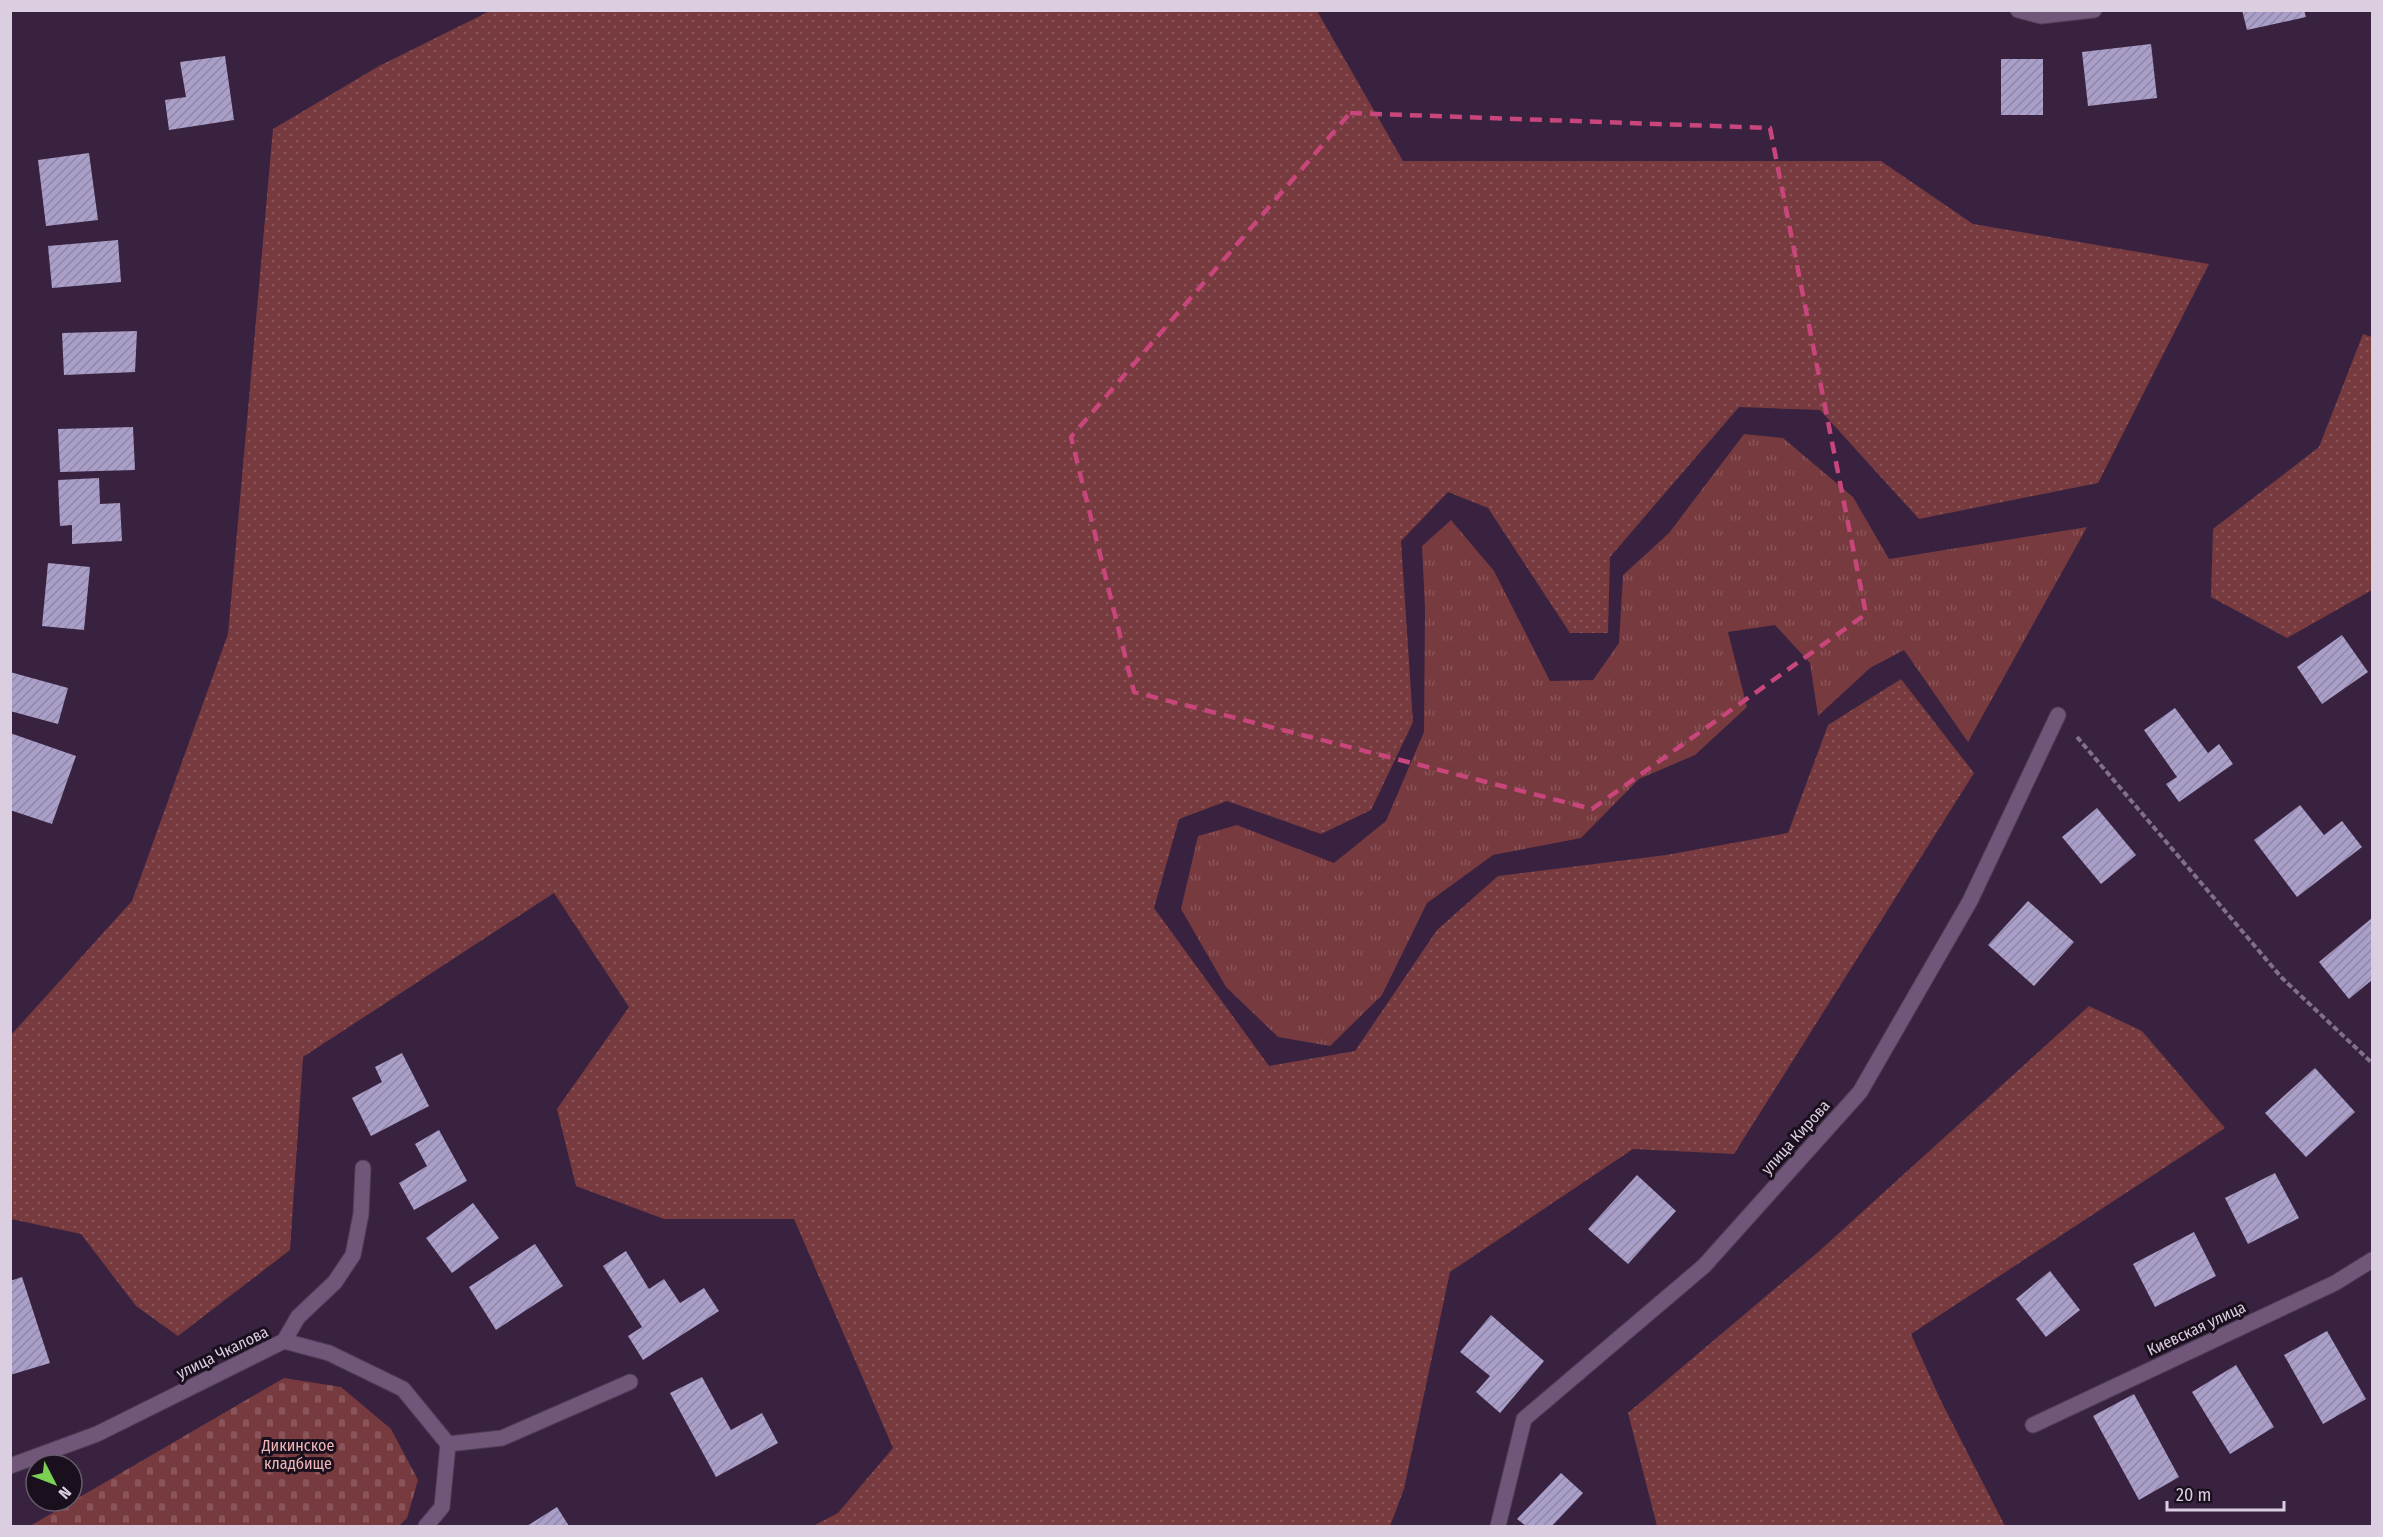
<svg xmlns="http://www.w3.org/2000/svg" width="2383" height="1537" font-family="'Fira Sans Condensed',sans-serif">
<defs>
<pattern id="grass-tufts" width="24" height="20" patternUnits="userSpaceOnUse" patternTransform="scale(1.5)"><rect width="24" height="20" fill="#773a3e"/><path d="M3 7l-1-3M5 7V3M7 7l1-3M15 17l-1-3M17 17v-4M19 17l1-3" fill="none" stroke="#8a555a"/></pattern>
<pattern id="cemetery-stones" width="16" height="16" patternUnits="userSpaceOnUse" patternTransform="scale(1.5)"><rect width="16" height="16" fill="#773a3e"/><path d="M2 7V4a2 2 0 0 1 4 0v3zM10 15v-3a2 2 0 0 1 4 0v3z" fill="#8a555a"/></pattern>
<pattern id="garden-dots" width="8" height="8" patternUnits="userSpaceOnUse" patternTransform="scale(1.5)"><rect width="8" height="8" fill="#773a3e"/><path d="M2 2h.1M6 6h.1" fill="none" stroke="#8a555a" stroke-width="1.8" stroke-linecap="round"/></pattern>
<pattern id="building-hatch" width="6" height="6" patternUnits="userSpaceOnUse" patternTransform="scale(1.5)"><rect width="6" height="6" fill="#aa9fc8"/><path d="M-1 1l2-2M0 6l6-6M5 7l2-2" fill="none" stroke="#9087a7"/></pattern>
</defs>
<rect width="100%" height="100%" fill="#382240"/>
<!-- grass -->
<path fill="url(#grass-tufts)" d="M1744,434L1783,438L1853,497L1889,559L2087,527L1968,742L1904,650L1870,668L1818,716L1810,663L1775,625L1728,632L1747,707L1695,755L1639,779L1581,838L1493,855L1427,903L1382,995L1330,1046L1278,1037L1226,987L1181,909L1198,836L1237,825L1334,863L1386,821L1424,732L1425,609L1422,546L1451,520L1494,571L1550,681L1593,680L1619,643L1623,575L1669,533Z"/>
<!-- cemetery -->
<path fill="url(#cemetery-stones)" d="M284,1378L341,1387L391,1429L418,1480L407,1518L399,1526H30Z"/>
<!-- garden -->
<g fill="url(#garden-dots)">
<path d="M492,10L1317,11L1403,161H1881L1973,224L2209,264L2098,483L1919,519L1820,410L1739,407L1610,557L1608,633H1570L1488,508L1448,492L1401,541L1413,722L1371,810L1321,834L1227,801L1179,819L1154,908L1269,1066L1355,1051L1437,930L1498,876L1666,855L1788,833L1828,725L1901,679L1974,773L1734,1154L1633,1149L1450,1272L1404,1489L1390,1526H813L838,1513L893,1448L794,1219H664L576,1186L557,1109L629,1007L554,893L303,1057L290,1250L178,1336L136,1306L81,1234L11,1219V1035L132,901L228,634L273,129L379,66Z"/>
<path d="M2363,334L2372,337V590L2287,638L2211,597L2213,529L2319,447Z"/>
<path d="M2089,1006L2142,1031L2225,1128L1911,1334L1940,1399L2005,1526H1657L1628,1413L1817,1253Z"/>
</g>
<!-- building -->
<g fill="url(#building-hatch)">
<path d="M2242,10H2304L2306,17L2247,30Z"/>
<path d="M2151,44L2157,98L2088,106L2082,52Z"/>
<path d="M225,56L234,120L169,130L165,100L186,97L180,62Z"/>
<rect x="2001" y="59" width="42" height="56"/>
<path d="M89,153L98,220L46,226L38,160Z"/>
<path d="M118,240L121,282L52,288L48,246Z"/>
<path d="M137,331L135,372L64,375L62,333Z"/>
<path d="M133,427L135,470L60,472L58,429Z"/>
<path d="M99,478L100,504L120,503L122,541L72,544V525L60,526L58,480Z"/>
<path d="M48,563L90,567L84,630L42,626Z"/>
<path d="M2342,635L2368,672L2322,704L2297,667Z"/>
<path d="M10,672L68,688L58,724L10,711Z"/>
<path d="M2175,708L2208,753L2219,744L2233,764L2179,802L2166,784L2177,777L2144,730Z"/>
<path d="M10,733L76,756L52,824L10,810Z"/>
<path d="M2300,805L2324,835L2342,821L2362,847L2297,897L2254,840Z"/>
<path d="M2097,808L2136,855L2101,884L2062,837Z"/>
<path d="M2028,901L2074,942L2034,986L1988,945Z"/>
<path d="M2372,918V980L2349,999L2319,962Z"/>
<path d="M402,1053L429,1106L371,1136L352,1098L382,1082L375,1067Z"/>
<path d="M2315,1068L2355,1112L2306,1157L2265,1113Z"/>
<path d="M439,1130L467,1181L414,1210L399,1183L427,1166L415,1144Z"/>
<path d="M2275,1173L2299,1218L2248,1244L2225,1198Z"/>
<path d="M1637,1175L1676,1211L1628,1264L1588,1229Z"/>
<path d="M473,1203L499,1238L452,1273L426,1238Z"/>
<path d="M2194,1232L2216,1276L2155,1307L2133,1264Z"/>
<path d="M535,1244L563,1286L496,1330L469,1287Z"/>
<path d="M626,1251L649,1289L664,1279L680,1303L704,1288L719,1311L643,1360L628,1336L642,1327L603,1266Z"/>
<path d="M2050,1271L2080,1310L2046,1337L2016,1299Z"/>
<path d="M22,1277L50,1363L10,1375V1281Z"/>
<path d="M1491,1315L1544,1361L1500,1413L1476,1392L1490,1376L1460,1352Z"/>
<path d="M2327,1331L2366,1399L2323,1424L2284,1355Z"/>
<path d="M2236,1365L2274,1427L2230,1454L2192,1392Z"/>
<path d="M702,1377L731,1430L762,1413L778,1443L716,1477L670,1393Z"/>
<path d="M2134,1394L2179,1477L2139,1500L2093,1416Z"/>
<path d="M1561,1473L1583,1493L1552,1526H1526L1517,1519Z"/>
<path d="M557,1507L569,1526H527Z"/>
</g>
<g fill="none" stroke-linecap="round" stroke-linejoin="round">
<!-- service casing -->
<g stroke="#503d57" stroke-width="17">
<g id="service">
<path d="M2018,10L2041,16L2094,10"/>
<path d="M284,1341L298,1317L335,1282L353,1255L361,1214L363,1168"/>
<path d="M448,1444L502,1438L630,1382"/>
</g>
</g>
<!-- minor casing -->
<g stroke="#503d57" stroke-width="17">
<g id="minor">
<path d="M2033,1425L2335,1283L2372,1260"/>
<path d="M10,1466L97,1434L284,1341L329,1353L403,1389L448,1444L442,1507L426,1526"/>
<path d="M1498,1526L1524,1419L1704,1266L1860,1092L1970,901L2058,715"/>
</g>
</g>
<!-- path -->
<path stroke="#827089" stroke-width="4" stroke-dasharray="6 3" stroke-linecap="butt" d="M2077,737L2282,978L2372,1063"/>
<!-- service -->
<use href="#service" stroke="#705779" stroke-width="15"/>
<!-- minor -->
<use href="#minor" stroke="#705779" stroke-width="15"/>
</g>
<!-- marked area -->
<path fill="none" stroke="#c8467c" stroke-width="4.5" stroke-dasharray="12 8" stroke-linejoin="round" d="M1350,113L1770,128L1866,614L1592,809L1134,692L1071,437Z"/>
<g text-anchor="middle" stroke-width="6" stroke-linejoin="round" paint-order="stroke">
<!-- street labels -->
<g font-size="16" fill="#dbcee1" stroke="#1a101d">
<text transform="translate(1795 1137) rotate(-48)" y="6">улица Кирова</text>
<text transform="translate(2196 1328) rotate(-25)" y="6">Киевская улица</text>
<text transform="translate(222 1352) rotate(-26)" y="6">улица Чкалова</text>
</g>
<!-- park labels -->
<g font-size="16" fill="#efb5b7" stroke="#1a101d">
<text x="298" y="1451">Дикинское<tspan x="298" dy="18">кладбище</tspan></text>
</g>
</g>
<!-- border -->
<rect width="2383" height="1537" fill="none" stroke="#dbcee1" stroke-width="24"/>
<!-- north arrow -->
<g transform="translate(54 1483) rotate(132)"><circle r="28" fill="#1a101d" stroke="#675c6b" stroke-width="1.5"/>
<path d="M0-4.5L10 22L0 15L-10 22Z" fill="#7cd155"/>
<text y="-9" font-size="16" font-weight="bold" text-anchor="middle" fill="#dbcee1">N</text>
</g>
<!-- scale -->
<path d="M2167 1501v9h117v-9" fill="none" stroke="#dbcee1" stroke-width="3"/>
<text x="2176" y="1501" font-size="18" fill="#dbcee1" stroke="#1a101d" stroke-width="4.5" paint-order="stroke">20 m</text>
</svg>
